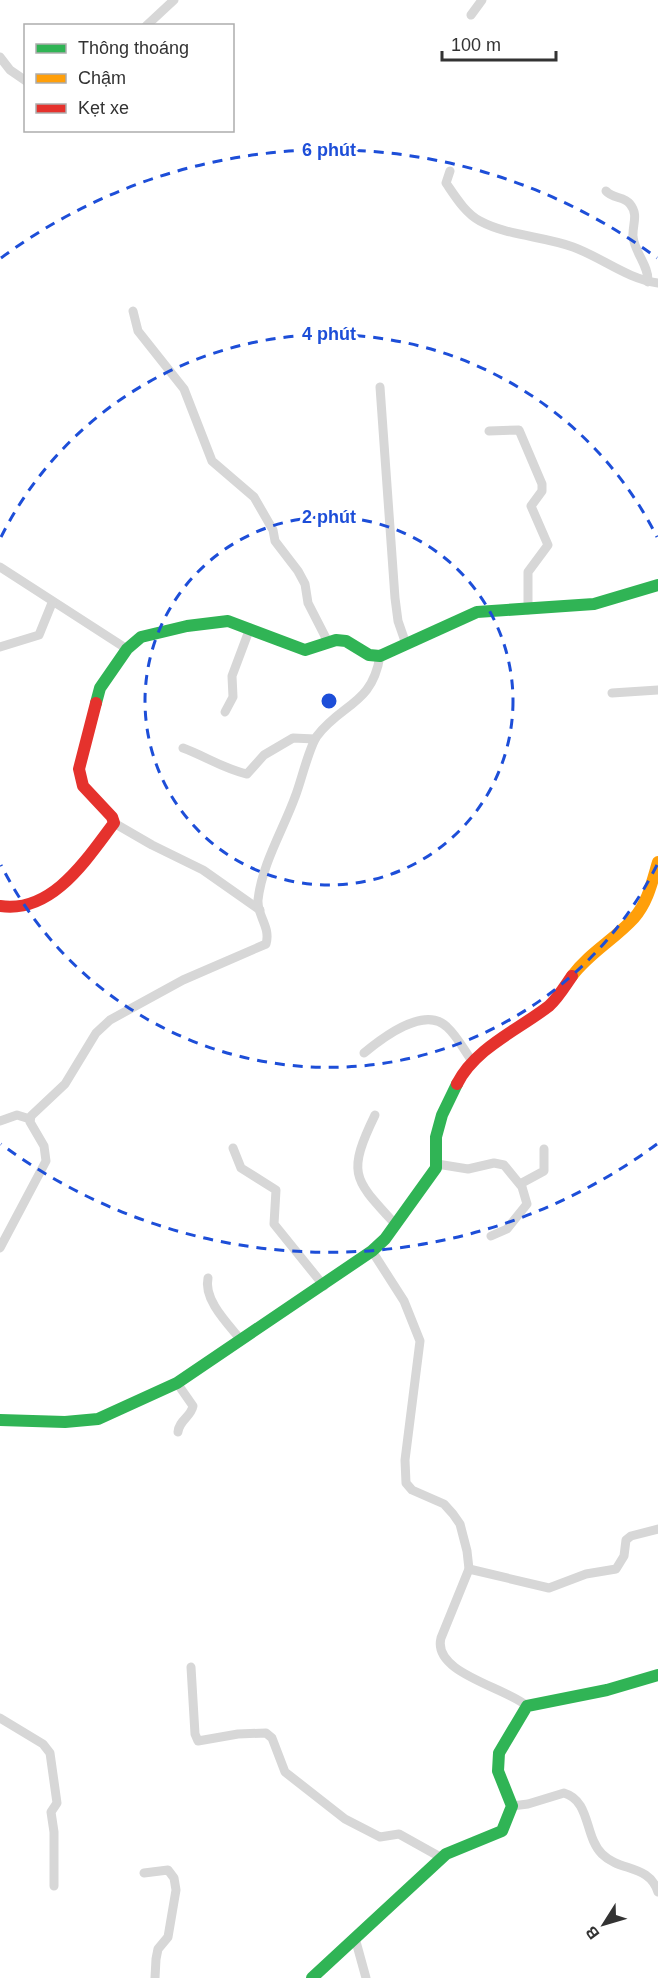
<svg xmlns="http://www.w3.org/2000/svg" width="658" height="1978" font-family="Arial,sans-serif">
<rect width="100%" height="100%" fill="#fff"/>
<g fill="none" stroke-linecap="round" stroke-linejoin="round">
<!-- street -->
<g stroke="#d7d7d7" stroke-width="9">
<path d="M471,15L482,0"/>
<path d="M146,26L174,0"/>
<path d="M0,57L10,70L26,81"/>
<path d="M450,171L446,183C455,196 465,213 480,221C508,236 543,236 573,247C603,258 627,279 658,283"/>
<path d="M606,191C613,199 624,196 630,204C639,215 632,225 633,237C635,253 649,266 648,282"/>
<path d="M133,311L138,331L184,389L212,461L254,497L273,530L275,541L298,571L305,584L308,603L328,642"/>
<path d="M380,387L395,598L398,621L406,644"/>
<path d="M489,431L519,430L542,484V491L531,506L548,545L528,572V610"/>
<path d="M0,567L127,649"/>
<path d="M0,647L39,635L52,603"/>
<path d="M612,693L658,690"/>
<path d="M225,712L233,697L232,676L250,628"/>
<path d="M183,748C205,756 224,769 247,774L264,755L293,738L315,739"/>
<path d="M114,823L152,845L203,870L260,910"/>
<path d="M364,1053C382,1038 425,1005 447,1027C457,1036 464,1050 472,1061"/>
<path d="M375,1115C346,1175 354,1179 396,1225"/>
<path d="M0,1121L17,1115L30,1119"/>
<path d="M233,1148L241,1168L276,1190L274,1224L324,1286"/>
<path d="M437,1164L468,1169L494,1163L504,1165L522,1187L527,1204L507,1229L491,1236"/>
<path d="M520,1184L544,1171V1149"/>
<path d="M0,1248L46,1161L44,1146L30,1122L31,1116L65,1084L96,1033L110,1020L183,980L266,944C271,927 257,916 258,900C262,864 283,830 295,797C301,782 309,747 317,736C342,703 372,705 380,656"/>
<path d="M372,1251L404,1301L420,1341L405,1460L406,1483L412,1490L444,1504L453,1514L460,1524L467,1551L469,1569L441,1638C432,1673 505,1687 527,1706"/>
<path d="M208,1278C203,1300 229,1325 241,1340"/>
<path d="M177,1383L193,1406C191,1417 179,1420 178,1432"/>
<path d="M469,1569L549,1588L586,1574L616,1569L624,1556L626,1540L631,1536L658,1529"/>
<path d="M191,1667L195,1734L198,1741L238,1734L266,1733L272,1738L285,1772L345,1819L380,1837L399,1834L442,1858"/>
<path d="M0,1718L43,1744L50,1753L57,1803L51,1812L54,1832V1886"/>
<path d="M512,1806L528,1804L564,1793C591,1801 584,1836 602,1854C620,1872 649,1864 658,1892"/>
<path d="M144,1873L168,1870L174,1878L176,1890L168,1937L158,1949L156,1959L155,1978"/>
<path d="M355,1938L366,1978"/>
</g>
<!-- fast -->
<g stroke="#30b455" stroke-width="12">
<path d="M96,703L100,688L127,649L141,637L187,626L228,621L305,650L336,640L346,641L369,655L380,656L477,612L594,604L658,585"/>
<path d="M0,1420L65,1422L98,1419L177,1383L372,1251L385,1239L436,1168V1137L442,1115L457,1084"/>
<path d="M312,1978L446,1854L502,1831L512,1806L498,1771L499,1753L527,1706L607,1690L658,1675"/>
</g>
<!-- slow -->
<path stroke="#ff9f0a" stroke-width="12" d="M572,976C589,953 615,939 634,918C648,902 652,882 658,862"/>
<!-- jam -->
<g stroke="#e5322d" stroke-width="12">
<path d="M0,906C52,914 86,860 114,823L112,817L83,786L79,769L96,703"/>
<path d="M457,1084C475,1048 518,1030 549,1006C558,998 565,986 572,976"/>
</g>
</g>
<!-- distance rings -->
<g fill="none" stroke="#1d4ed8" stroke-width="3" stroke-dasharray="10 8">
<circle cx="329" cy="701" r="184"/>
<path d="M657 865A367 367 0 0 1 1 865M1 537A367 367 0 0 1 657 537"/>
<path d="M657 1144A551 551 0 0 1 1 1144M1 258A551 551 0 0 1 657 258"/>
</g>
<circle cx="329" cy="701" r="9" fill="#1d4ed8" stroke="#fff" stroke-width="3"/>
<g font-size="18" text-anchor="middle" font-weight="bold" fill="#1d4ed8" stroke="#fff" stroke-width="6" stroke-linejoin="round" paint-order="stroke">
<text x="329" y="156">6 phút</text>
<text x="329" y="340">4 phút</text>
<text x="329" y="523">2 phút</text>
</g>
<!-- legend -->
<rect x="24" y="24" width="210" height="108" fill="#ffffff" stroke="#adadad" stroke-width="1.5"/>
<rect x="36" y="44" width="30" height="9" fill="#30b455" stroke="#adadad" stroke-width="1.5"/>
<text x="78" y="54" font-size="18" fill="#333333">Thông thoáng</text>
<rect x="36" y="74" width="30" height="9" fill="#ff9f0a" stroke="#adadad" stroke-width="1.5"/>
<text x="78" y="84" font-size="18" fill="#333333">Chậm</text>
<rect x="36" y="104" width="30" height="9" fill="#e5322d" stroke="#adadad" stroke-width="1.5"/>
<text x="78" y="114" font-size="18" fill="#333333">Kẹt xe</text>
<!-- north arrow -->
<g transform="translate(604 1924) rotate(233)" stroke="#ffffff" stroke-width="4.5" paint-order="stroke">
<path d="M0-4.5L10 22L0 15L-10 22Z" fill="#333333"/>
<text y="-9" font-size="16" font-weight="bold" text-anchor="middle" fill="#333333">B</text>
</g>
<!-- scale -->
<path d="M442 51v9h114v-9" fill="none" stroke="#333333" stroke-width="3"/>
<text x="451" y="51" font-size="18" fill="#333333" stroke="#ffffff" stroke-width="4.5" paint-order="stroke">100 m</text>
</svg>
